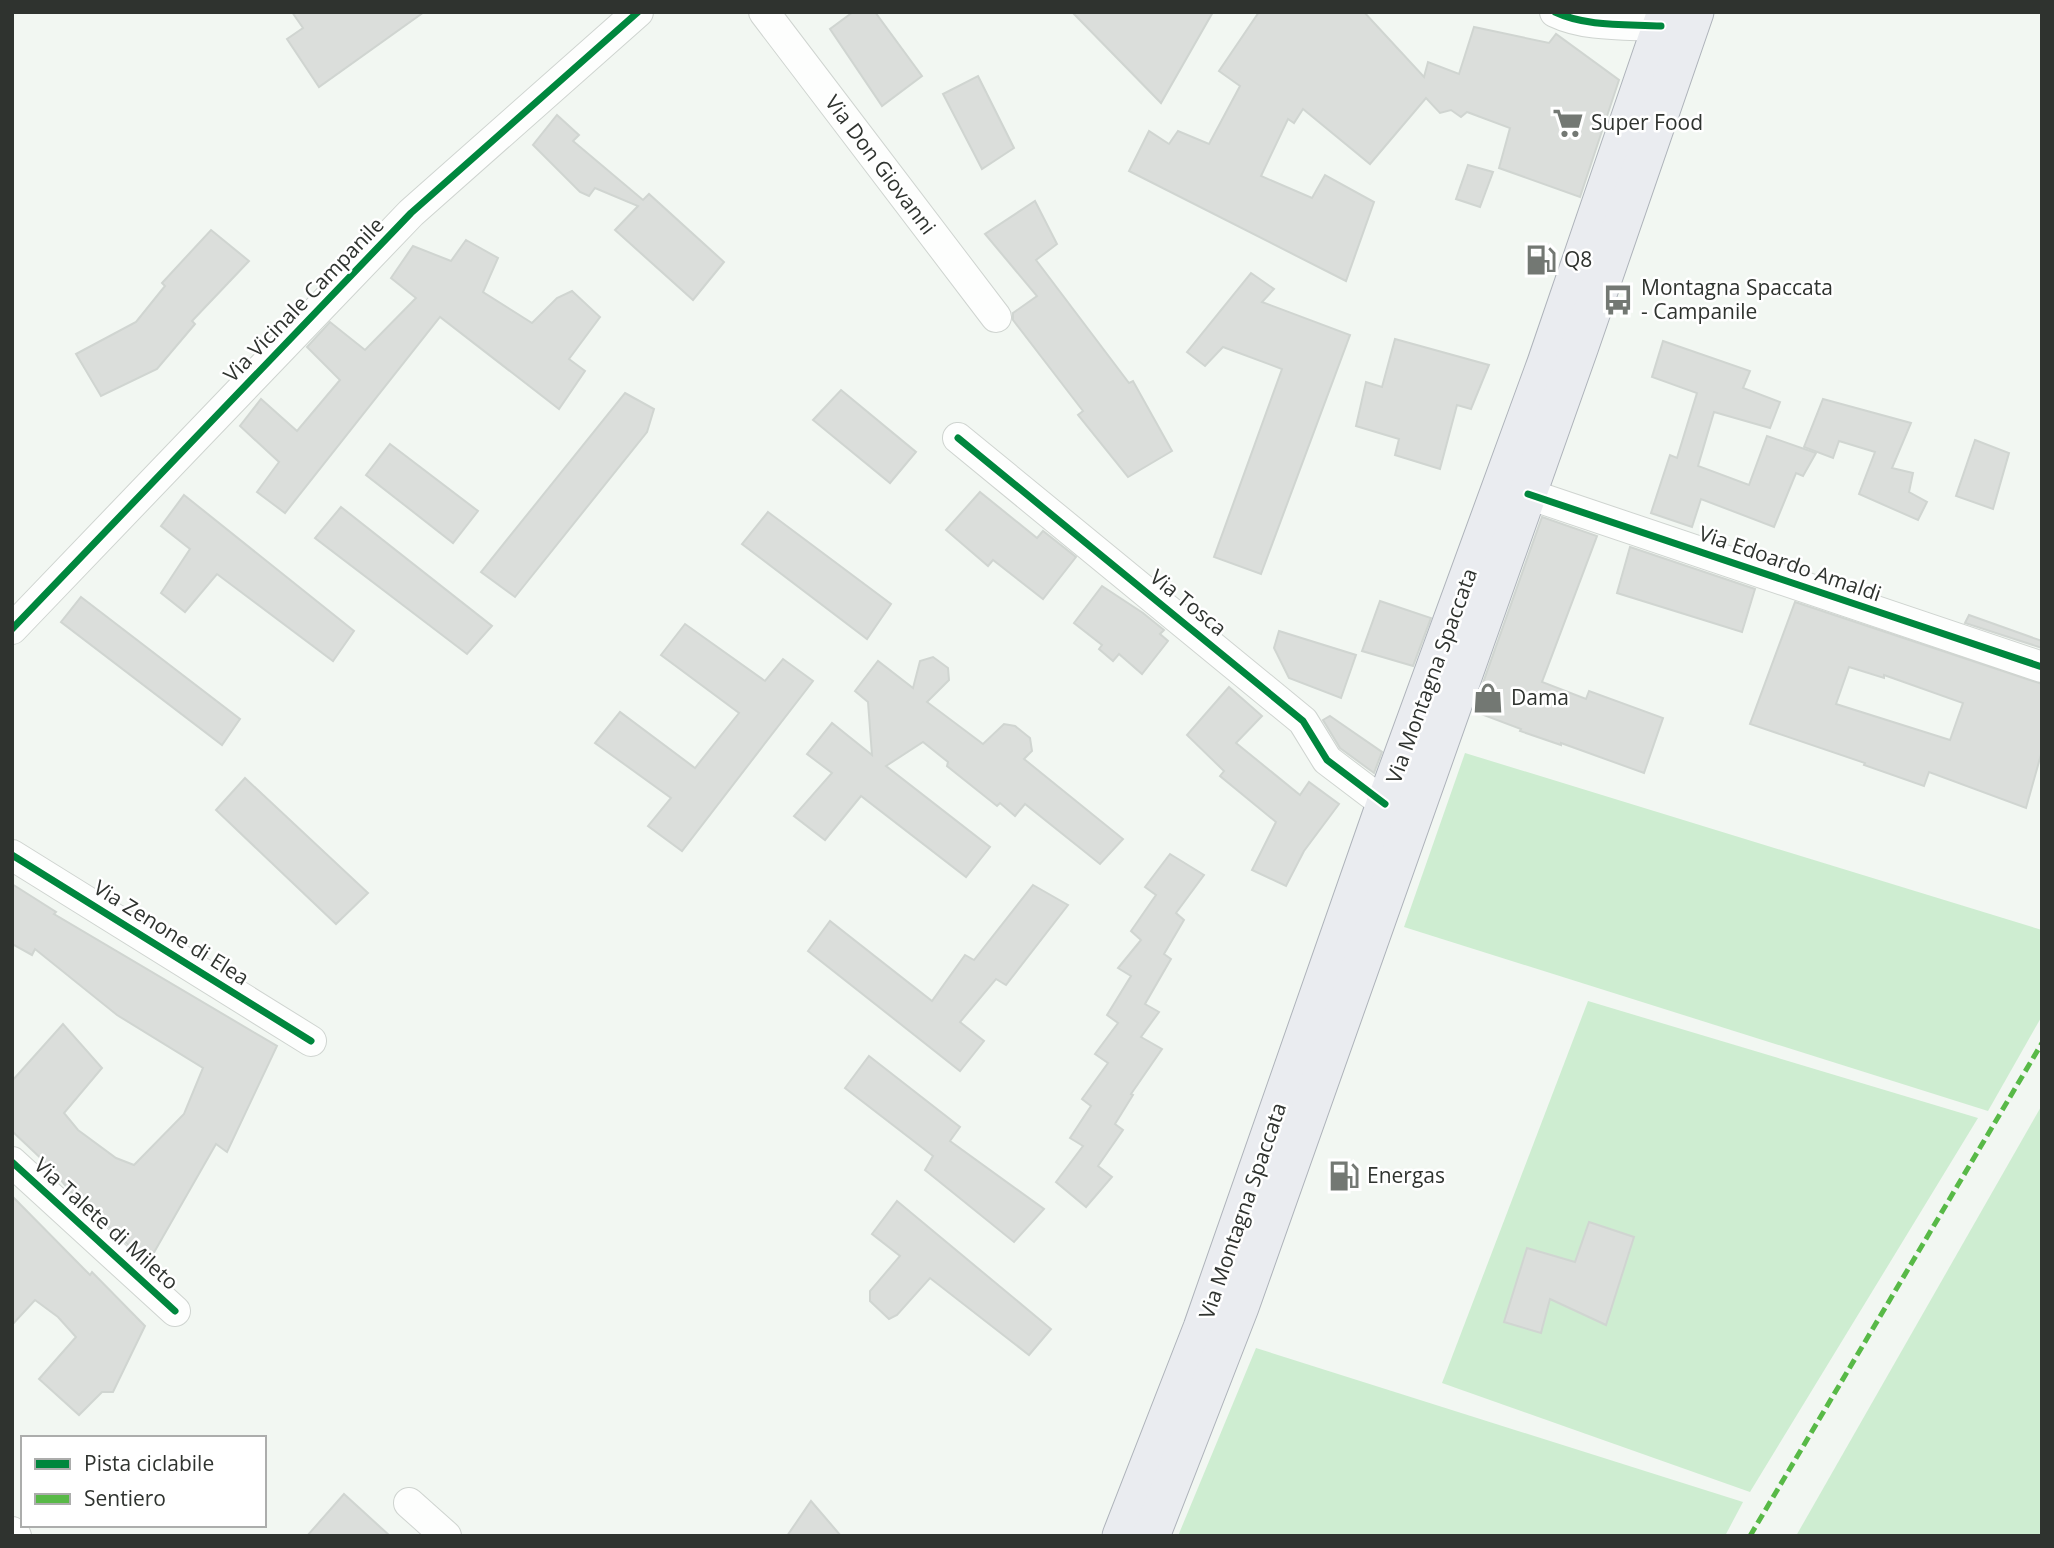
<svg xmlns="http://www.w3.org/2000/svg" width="2054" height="1548" font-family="'Open Sans',sans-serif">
<rect width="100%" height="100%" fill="#f2f7f2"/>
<!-- green -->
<g fill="#ceedd1">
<path d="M1465,753L2042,930V1016L1988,1111L1404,927Z"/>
<path d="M1588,1001L1978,1118L1750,1492L1442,1383Z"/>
<path d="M2042,1105V1536H1796Z"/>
<path d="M1256,1348L1743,1502L1725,1536H1178Z"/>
</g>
<!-- building -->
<g fill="#dbdedb" stroke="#d0d5d1" stroke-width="2" fill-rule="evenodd">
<path d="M292,12H424L319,87L287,39L303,28Z"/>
<path d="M853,12H875L922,76L882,106L830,29Z"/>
<path d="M1072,12H1213L1161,103Z"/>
<path d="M1259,12H1364L1424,77L1428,62L1459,74L1474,27L1549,43L1556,34L1619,80L1580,197L1499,168L1510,128L1467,112L1461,117L1451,110L1440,113L1426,98L1370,164L1303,109L1294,123L1288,119L1261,176L1312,198L1325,175L1374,202L1346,281L1129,171L1149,131L1169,144L1178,131L1209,144L1240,86L1219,71Z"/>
<path d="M978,76L1014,148L982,169L943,94Z"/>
<path d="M557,115L579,135L573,141L643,200L649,194L724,262L693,300L615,230L638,206L595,188L589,196L580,192L533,145Z"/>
<path d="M1468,165L1493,172L1480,207L1456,199Z"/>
<path d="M1035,201L1057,244L1036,260L1129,383L1133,381L1172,451L1128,477L1078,415L1083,411L1013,320V313L1037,296L985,234Z"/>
<path d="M211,230L249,261L192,321L195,324L157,369L101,396L76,354L136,322L165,286L162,283Z"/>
<path d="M466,240L498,258L483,292L532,323L557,298L572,291L600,317L569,359L585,371L559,409L440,317L285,513L257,492L279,462L240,426L261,399L297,431L340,380L307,347L330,322L365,350L416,298L391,278L413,246L451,261Z"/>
<path d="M1251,273L1274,289L1262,302L1350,335L1261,574L1214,557L1282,369L1223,347L1205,366L1187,352Z"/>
<path d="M1395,339L1489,365L1471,409L1457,405L1440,469L1395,455L1399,439L1356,426L1366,382L1382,387Z"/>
<path d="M1663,341L1750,371L1743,388L1780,402L1770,428L1714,412L1698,466L1749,485L1767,436L1816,453L1803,476L1796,473L1774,527L1701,499L1692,527L1651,513L1670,455L1677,458L1697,393L1652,377Z"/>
<path d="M841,390L916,452L890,483L813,420Z"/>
<path d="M625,393L654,409L647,432L515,597L481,572Z"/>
<path d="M1823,399L1911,423L1892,468L1913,473L1909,492L1927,502L1918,520L1859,494L1875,452L1839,441L1833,458L1804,447Z"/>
<path d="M1975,440L2009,453L1993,509L1956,496Z"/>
<path d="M390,444L478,511L453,543L366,475Z"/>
<path d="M980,492L1037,538L1043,531L1076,557L1043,599L993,560L988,566L946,530Z"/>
<path d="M184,495L354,631L333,661L217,574L185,612L161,593L190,549L161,526Z"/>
<path d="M341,507L492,626L467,654L315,538Z"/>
<path d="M768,512L891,604L867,639L742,544Z"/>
<path d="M1542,517L1597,536L1542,682L1586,699L1589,691L1663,718L1644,773L1561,743V745L1520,731L1521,729L1473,711Z"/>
<path d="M1630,547L1755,589L1742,632L1617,593Z"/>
<path d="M1102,586L1143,613L1164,630L1160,634L1168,641L1142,674L1119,654L1113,661L1099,649L1102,645L1074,623Z"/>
<path d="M81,597L240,719L222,745L61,622Z"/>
<path d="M1380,601L1431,618L1413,666L1362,651Z"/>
<path d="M1795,602L2042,684V751L2026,808L1929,772L1924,786L1864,765L1865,763L1750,724ZM1849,667L1884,678V675L1963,703L1950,740L1836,704Z"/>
<path d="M1969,615L2042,641V648L1965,623Z"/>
<path d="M685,624L765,681L783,659L813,681L682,851L648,826L671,798L595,743L620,712L695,768L739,713L661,655Z"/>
<path d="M1279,631L1356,655L1341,698L1289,678L1274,648Z"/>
<path d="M933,657L948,668L949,680L927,702L983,744L1004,724L1015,726L1030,738L1032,751L1024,759L1123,839L1100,864L1025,804L1015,816L1000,803L997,806L947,766L948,762L923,742L886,766L990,847L966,877L861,796L825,840L794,816L832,773L807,754L832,723L872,755L868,702L855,691L878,661L913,688L920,661Z"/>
<path d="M1229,687L1262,716L1236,743L1300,795L1309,782L1339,804L1304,851L1286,886L1252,870L1276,822L1220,776L1224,771L1187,735Z"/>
<path d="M1330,716L1382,752L1374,773L1340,748L1323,720Z"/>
<path d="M245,778L368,893L336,924L216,810Z"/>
<path d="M1170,854L1204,875L1176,913L1184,920L1164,954L1171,959L1145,1004L1159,1012L1141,1037L1162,1049L1131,1094L1133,1095L1115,1124L1123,1130L1098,1166L1112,1177L1086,1207L1056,1182L1083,1146L1070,1138L1091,1106L1082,1099L1108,1063L1095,1054L1118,1023L1107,1015L1131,976L1118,968L1141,940L1131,931L1156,895L1145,887Z"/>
<path d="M12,884L56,912L54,914L277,1046L227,1152L216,1144L148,1263L71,1192L49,1166L12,1131V1081L63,1024L102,1068L64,1113L78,1130L116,1158L134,1165L184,1114L203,1068L117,1015L35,949L32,955L12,944Z"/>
<path d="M1033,885L1068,905L1006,985L996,979L960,1022L984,1041L960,1071L808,951L830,921L932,1001L965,955L974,960Z"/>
<path d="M869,1056L960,1127L950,1141L1044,1209L1014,1242L925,1170L933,1156L845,1088Z"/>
<path d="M12,1196L90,1275L92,1272L145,1326L113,1392H102L79,1415L39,1379L76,1337L58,1317L35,1300L12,1325Z"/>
<path d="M897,1201L1051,1329L1029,1355L930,1278L897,1315L889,1319L870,1301V1291L900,1256L872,1234Z"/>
<path d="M1589,1222L1634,1237L1606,1325L1550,1299L1541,1333L1504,1322L1527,1248L1575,1262Z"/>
<path d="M344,1494L390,1536H307Z"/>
<path d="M811,1501L841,1536H787Z"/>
</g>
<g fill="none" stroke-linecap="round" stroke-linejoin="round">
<!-- minor casing -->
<g stroke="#cfd4d0" stroke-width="32">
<g id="minor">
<path d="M764,12L996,317"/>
<path d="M1555,12C1586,27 1627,24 1661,26"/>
<path d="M958,438L1303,721L1327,760L1385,804"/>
<path d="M1528,494L2042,667"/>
<path d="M12,629L411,213L638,12"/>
<path d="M12,855L311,1041"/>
<path d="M12,1162L175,1311"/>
<path d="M409,1503L446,1536"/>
<path d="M12,1532L16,1536"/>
</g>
</g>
<!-- major casing -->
<g stroke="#aeb3ba" stroke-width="39">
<g id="major">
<path d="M1121,1536L1202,1328L1385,804L1546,363L1666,12"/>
<path d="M1151,1536L1240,1307L1580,346L1695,12"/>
</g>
</g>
<!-- minor -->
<use href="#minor" stroke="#fdfefd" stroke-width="30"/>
<!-- major -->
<use href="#major" stroke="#eaecf0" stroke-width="37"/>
<!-- quiet -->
<path stroke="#58b947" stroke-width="5" stroke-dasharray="10 5" stroke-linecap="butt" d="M1750,1536L2042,1043"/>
<!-- cycleway casing -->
<g stroke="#fff" stroke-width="11">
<g id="cycleway">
<path d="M1555,12C1586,27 1627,24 1661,26"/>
<path d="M958,438L1303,721L1327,760L1385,804"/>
<path d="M1528,494L2042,667"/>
<path d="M12,629L411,213L638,12"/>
<path d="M12,855L311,1041"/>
<path d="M12,1162L175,1311"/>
</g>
</g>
<!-- cycleway -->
<use href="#cycleway" stroke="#00873e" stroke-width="7"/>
</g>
<!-- icons -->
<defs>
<g id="supermarket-bare" transform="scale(2.415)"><path d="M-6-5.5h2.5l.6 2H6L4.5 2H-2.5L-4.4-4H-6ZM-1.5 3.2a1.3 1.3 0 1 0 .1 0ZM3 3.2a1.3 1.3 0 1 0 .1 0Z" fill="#737873" stroke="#fff" stroke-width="2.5" paint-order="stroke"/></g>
<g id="fuel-bare" transform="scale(2.415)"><path d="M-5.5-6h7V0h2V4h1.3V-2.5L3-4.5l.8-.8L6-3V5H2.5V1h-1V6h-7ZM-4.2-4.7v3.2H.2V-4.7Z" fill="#737873" stroke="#fff" stroke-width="2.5" paint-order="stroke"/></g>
<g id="bus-bare" transform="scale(2.415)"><path d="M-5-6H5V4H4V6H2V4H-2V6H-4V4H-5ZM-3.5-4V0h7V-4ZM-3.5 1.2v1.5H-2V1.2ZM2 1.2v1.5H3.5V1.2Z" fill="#737873" stroke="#fff" stroke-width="2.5" paint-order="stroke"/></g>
<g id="shop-bare" transform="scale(2.415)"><path d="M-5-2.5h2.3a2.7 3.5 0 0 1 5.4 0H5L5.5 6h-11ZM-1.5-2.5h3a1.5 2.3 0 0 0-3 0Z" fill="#737873" stroke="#fff" stroke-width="2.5" paint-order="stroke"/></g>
</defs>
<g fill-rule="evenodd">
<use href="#supermarket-bare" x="1568" y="123"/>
<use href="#fuel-bare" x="1541" y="260"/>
<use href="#bus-bare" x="1618" y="300"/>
<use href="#shop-bare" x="1488" y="698"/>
<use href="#fuel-bare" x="1344" y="1176"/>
</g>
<g text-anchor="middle" stroke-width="5" stroke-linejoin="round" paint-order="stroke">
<!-- poi labels -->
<g font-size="21" fill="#2f332f" stroke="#fff" text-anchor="start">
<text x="1591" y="130">Super Food</text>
<text x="1564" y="267">Q8</text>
<text x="1641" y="295">Montagna Spaccata<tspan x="1641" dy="24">- Campanile</tspan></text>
<text x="1511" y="705">Dama</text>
<text x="1367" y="1183">Energas</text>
</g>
<!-- street labels -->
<g font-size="21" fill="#2f332f" stroke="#fff">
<text transform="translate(880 165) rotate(53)" y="7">Via Don Giovanni</text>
<text transform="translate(304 300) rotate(-46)" y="7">Via Vicinale Campanile</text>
<text transform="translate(1790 564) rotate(19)" y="7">Via Edoardo Amaldi</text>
<text transform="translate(1188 603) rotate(39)" y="7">Via Tosca</text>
<text transform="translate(1432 676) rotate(-70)" y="7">Via Montagna Spaccata</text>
<text transform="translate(171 933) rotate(32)" y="7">Via Zenone di Elea</text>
<text transform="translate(1243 1211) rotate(-71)" y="7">Via Montagna Spaccata</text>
<text transform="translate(106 1224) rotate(42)" y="7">Via Talete di Mileto</text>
</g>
</g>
<!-- border -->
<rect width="2054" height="1548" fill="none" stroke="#2f332f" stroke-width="28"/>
<!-- legend -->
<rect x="21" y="1436" width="245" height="91" fill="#ffffff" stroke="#acadac" stroke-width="2"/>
<rect x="35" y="1459" width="35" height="10" fill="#00873e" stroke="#acadac" stroke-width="2"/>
<text x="84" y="1471" font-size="21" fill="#2f332f">Pista ciclabile</text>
<rect x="35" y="1494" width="35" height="10" fill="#58b947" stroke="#acadac" stroke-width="2"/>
<text x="84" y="1506" font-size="21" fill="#2f332f">Sentiero</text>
</svg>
